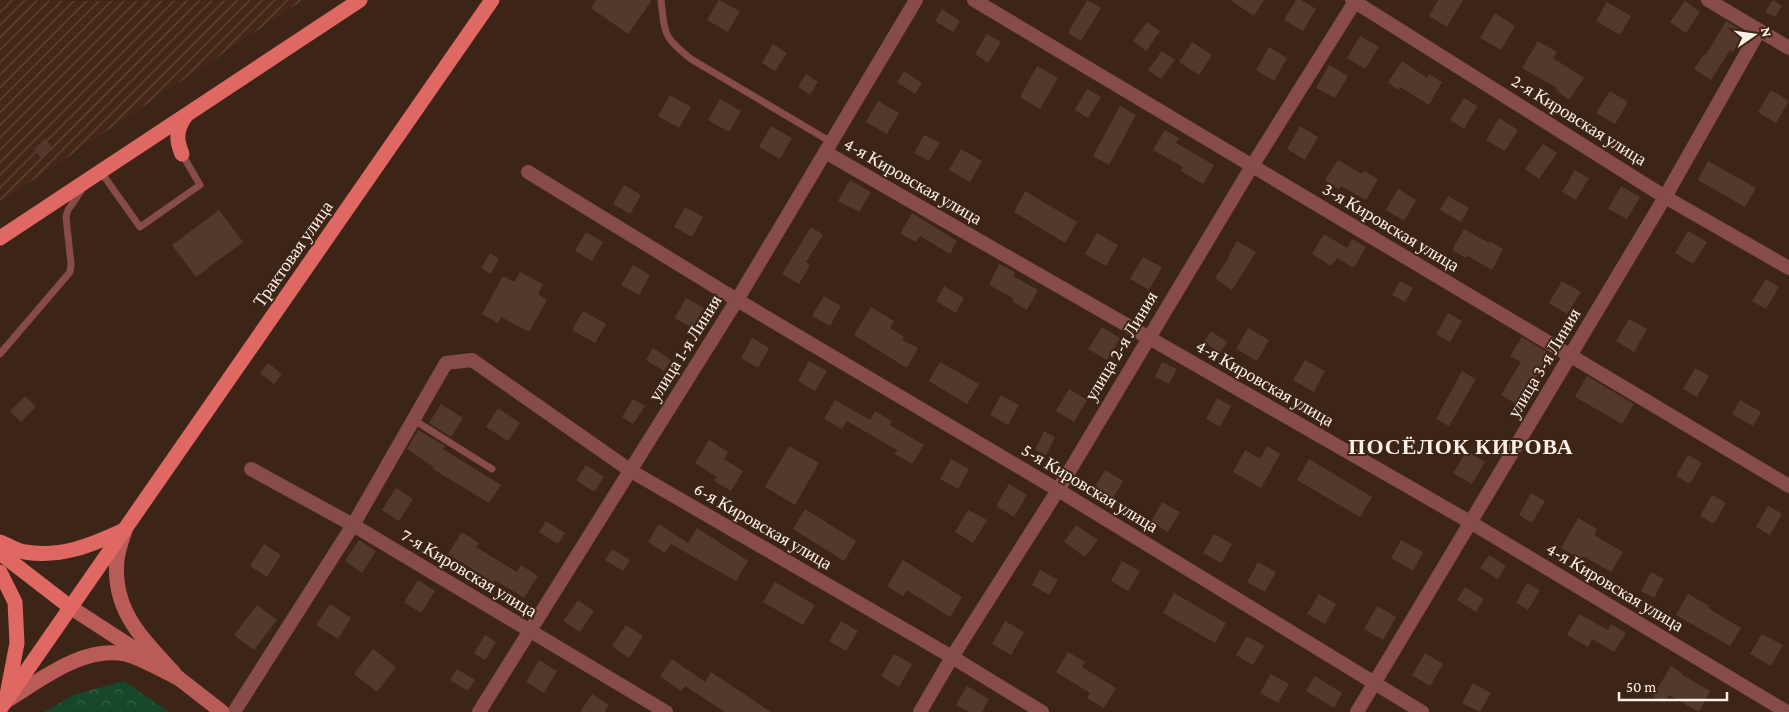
<svg xmlns="http://www.w3.org/2000/svg" width="1789" height="712" font-family="'Crimson Pro',serif">
<defs>
<pattern id="industrial-furrows" width="10" height="10" patternUnits="userSpaceOnUse" patternTransform="scale(1.25)"><rect width="10" height="10" fill="#462717"/><path d="M-1 1l2-2M0 10L10 0M9 11l2-2" fill="none" stroke="#624739"/></pattern>
<pattern id="forest-crowns" width="20" height="18" patternUnits="userSpaceOnUse" patternTransform="scale(1.25)"><rect width="20" height="18" fill="#15482b"/><path d="M2 6a3 3 0 1 1 6 0M12 15a3 3 0 1 1 6 0" fill="none" stroke="#38634a"/></pattern>
</defs>
<rect width="100%" height="100%" fill="#3c2417"/>
<!-- industrial -->
<path fill="url(#industrial-furrows)" d="M0,0L78,1L303,0L0,202Z"/>
<!-- forest -->
<path fill="url(#forest-crowns)" d="M124,681L169,712H44L73,695Z"/>
<!-- building -->
<g fill="#53392b">
<path d="M596,0H652L628,34L591,8Z"/>
<path d="M719,0L740,11L728,32L707,20Z"/>
<path d="M1087,0L1101,8L1081,41L1068,33Z"/>
<path d="M1230,0H1264L1254,16Z"/>
<path d="M1296,0H1301L1316,9L1303,31L1284,20Z"/>
<path d="M1438,0H1463L1447,27L1429,16Z"/>
<path d="M1773,0L1782,6L1775,17L1765,12Z"/>
<path d="M1685,1L1700,12L1686,33L1670,22Z"/>
<path d="M1607,2L1631,16L1620,35L1596,21Z"/>
<path d="M942,9L960,21L953,32L935,21Z"/>
<path d="M1495,13L1515,26L1501,50L1480,38Z"/>
<path d="M1726,21L1744,32L1733,52L1730,50L1711,80L1694,69L1704,54L1706,55Z"/>
<path d="M1147,22L1160,31L1146,51L1133,41Z"/>
<path d="M987,34L1001,42L988,63L975,54Z"/>
<path d="M1360,36L1379,47L1365,69L1347,58Z"/>
<path d="M1538,41L1557,52L1553,58L1584,78L1569,100L1556,90L1557,88L1522,68Z"/>
<path d="M1192,42L1212,55L1199,75L1179,62Z"/>
<path d="M773,44L787,53L775,71L762,63Z"/>
<path d="M1269,47L1287,58L1274,81L1256,70Z"/>
<path d="M1162,51L1175,60L1161,79L1148,70Z"/>
<path d="M1402,61L1427,78L1429,74L1442,82L1429,105L1400,87L1398,90L1388,82Z"/>
<path d="M1329,65L1348,76L1335,98L1316,88Z"/>
<path d="M1037,66L1058,78L1040,109L1020,97Z"/>
<path d="M904,71L922,83L915,94L897,82Z"/>
<path d="M806,74L818,82L810,95L798,87Z"/>
<path d="M1087,89L1101,97L1088,118L1075,110Z"/>
<path d="M1771,90L1789,101L1776,123L1758,112Z"/>
<path d="M1610,91L1628,102L1615,124L1596,113Z"/>
<path d="M670,95L691,107L679,128L658,116Z"/>
<path d="M1464,98L1477,106L1464,129L1450,120Z"/>
<path d="M720,99L741,111L729,132L708,120Z"/>
<path d="M878,101L899,113L887,134L866,122Z"/>
<path d="M1120,106L1136,115L1109,165L1093,156Z"/>
<path d="M1499,118L1518,130L1505,151L1486,140Z"/>
<path d="M771,126L792,138L780,159L759,147Z"/>
<path d="M1300,126L1318,137L1305,160L1287,149Z"/>
<path d="M1165,130L1179,138L1176,143L1214,165L1203,184L1181,171L1183,167L1153,150Z"/>
<path d="M924,135L940,143L929,161L914,153Z"/>
<path d="M45,139L53,149L41,158L34,149Z"/>
<path d="M1543,144L1557,153L1539,179L1525,169Z"/>
<path d="M961,149L982,161L970,182L949,170Z"/>
<path d="M1338,160L1362,174L1364,171L1378,179L1366,200L1341,186L1339,189L1325,180Z"/>
<path d="M1708,161L1756,188L1745,207L1698,180Z"/>
<path d="M1575,170L1589,178L1576,200L1562,192Z"/>
<path d="M850,180L871,192L859,212L838,201Z"/>
<path d="M624,185L641,195L630,214L613,204Z"/>
<path d="M1621,186L1640,197L1627,219L1608,209Z"/>
<path d="M1398,189L1416,200L1404,221L1386,210Z"/>
<path d="M1025,191L1077,222L1065,243L1014,212Z"/>
<path d="M1448,196L1469,208L1461,222L1440,210Z"/>
<path d="M685,207L703,217L692,237L674,227Z"/>
<path d="M219,210L243,242L196,277L172,245Z"/>
<path d="M912,213L957,241L950,254L920,236L916,242L900,234Z"/>
<path d="M811,227L823,235L806,262L810,265L799,284L782,274Z"/>
<path d="M1464,229L1489,243L1490,241L1503,249L1492,270L1468,256L1466,258L1452,250Z"/>
<path d="M1688,231L1707,242L1693,264L1675,253Z"/>
<path d="M586,232L603,242L592,261L575,251Z"/>
<path d="M1097,233L1118,245L1106,266L1085,254Z"/>
<path d="M1324,234L1347,248L1352,239L1366,247L1354,268L1337,258L1331,266L1312,254Z"/>
<path d="M1237,241L1256,252L1232,290L1215,278L1229,258L1228,257Z"/>
<path d="M490,253L499,259L491,274L481,268Z"/>
<path d="M1143,257L1162,267L1149,290L1130,279Z"/>
<path d="M999,264L1015,272L1013,276L1038,290L1027,310L1012,301L1013,298L989,285Z"/>
<path d="M633,265L650,275L639,295L621,285Z"/>
<path d="M520,272L543,284L538,294L547,300L529,332L501,317L498,323L482,314L503,276L514,282Z"/>
<path d="M1766,279L1779,287L1766,309L1752,301Z"/>
<path d="M1400,281L1413,288L1405,302L1392,295Z"/>
<path d="M1562,281L1581,292L1567,314L1549,303Z"/>
<path d="M944,286L964,298L956,313L936,301Z"/>
<path d="M824,296L841,306L830,326L812,316Z"/>
<path d="M686,298L704,308L692,328L675,318Z"/>
<path d="M871,307L894,321L890,328L904,337L902,340L918,348L907,368L854,335Z"/>
<path d="M583,311L606,324L595,343L572,330Z"/>
<path d="M1448,313L1462,321L1450,342L1436,334Z"/>
<path d="M1629,319L1647,329L1634,352L1616,341Z"/>
<path d="M1102,327L1120,338L1107,360L1088,349Z"/>
<path d="M1248,328L1269,340L1257,361L1236,349Z"/>
<path d="M1211,331L1227,342L1220,353L1204,342Z"/>
<path d="M1522,337L1552,355L1545,366H1543L1520,406L1501,395L1521,362L1510,356Z"/>
<path d="M752,338L769,348L758,368L741,358Z"/>
<path d="M653,348L671,360L664,371L646,360Z"/>
<path d="M1305,360L1325,371L1314,392L1293,380Z"/>
<path d="M809,361L827,371L815,391L798,381Z"/>
<path d="M940,362L979,384L967,404L929,381Z"/>
<path d="M1162,362L1177,369L1169,384L1155,377Z"/>
<path d="M268,363L282,374L274,384L260,373Z"/>
<path d="M1695,368L1709,376L1697,397L1683,389Z"/>
<path d="M1462,371L1476,379L1449,426L1436,419Z"/>
<path d="M1587,376L1634,404L1622,424L1575,397Z"/>
<path d="M1069,389L1087,400L1074,422L1056,411Z"/>
<path d="M1001,395L1019,405L1008,425L990,415Z"/>
<path d="M25,396L36,407L21,422L10,411Z"/>
<path d="M1217,398L1231,406L1220,427L1206,419Z"/>
<path d="M633,399L645,406L633,424L622,417Z"/>
<path d="M835,400L870,420L875,411L892,421L890,425L924,445L912,464L895,454L897,450L847,421L842,429L824,419Z"/>
<path d="M1740,400L1761,412L1753,426L1732,414Z"/>
<path d="M441,404L463,418L451,437L429,423Z"/>
<path d="M498,408L520,423L508,441L486,427Z"/>
<path d="M418,430L445,446L443,449L501,485L489,503L433,469L434,467L407,449Z"/>
<path d="M1044,431L1055,437L1046,455L1035,450Z"/>
<path d="M709,440L728,452L724,459L743,471L731,491L714,481L717,477L695,463Z"/>
<path d="M789,446L819,463L795,505L765,487Z"/>
<path d="M1267,446L1280,454L1261,488L1233,472L1245,450L1260,459Z"/>
<path d="M1467,451L1485,462L1472,484L1453,473Z"/>
<path d="M1688,455L1702,463L1690,484L1676,476Z"/>
<path d="M951,459L969,469L958,489L940,479Z"/>
<path d="M1309,459L1372,497L1360,517L1297,480Z"/>
<path d="M586,465L604,477L594,492L576,480Z"/>
<path d="M1105,470L1123,481L1110,503L1092,492Z"/>
<path d="M1009,484L1027,495L1014,517L996,506Z"/>
<path d="M396,488L413,499L399,521L382,510Z"/>
<path d="M1531,493L1545,501L1532,523L1519,515Z"/>
<path d="M1712,495L1726,503L1714,524L1700,516Z"/>
<path d="M1162,502L1180,512L1168,532L1151,522Z"/>
<path d="M1768,506L1782,514L1770,535L1756,527Z"/>
<path d="M805,509L856,541L844,561L793,529Z"/>
<path d="M968,510L987,520L973,543L955,532Z"/>
<path d="M1578,518L1597,529L1594,535L1623,552L1611,572L1583,556L1581,559L1561,548Z"/>
<path d="M546,521L565,533L558,544L539,532Z"/>
<path d="M659,524L688,543L697,528L748,561L736,581L671,544L665,553L648,542Z"/>
<path d="M1076,525L1098,540L1085,557L1064,542Z"/>
<path d="M462,532L479,543L476,547L517,572L521,565L538,576L524,598L495,580L493,582L448,554Z"/>
<path d="M1214,534L1232,544L1221,563L1203,553Z"/>
<path d="M359,540L376,551L362,573L345,561Z"/>
<path d="M1401,540L1423,552L1413,571L1391,558Z"/>
<path d="M264,544L281,555L267,577L250,566Z"/>
<path d="M612,549L630,560L623,571L605,560Z"/>
<path d="M1489,555L1506,566L1498,579L1480,568Z"/>
<path d="M903,560L962,597L950,617L907,590L903,596L887,586Z"/>
<path d="M1122,561L1140,571L1128,591L1111,581Z"/>
<path d="M1258,562L1276,572L1265,592L1247,582Z"/>
<path d="M1040,570L1058,580L1049,595L1032,585Z"/>
<path d="M1651,572L1664,579L1654,598L1641,591Z"/>
<path d="M418,580L435,591L421,613L404,602Z"/>
<path d="M775,582L815,605L803,625L763,602Z"/>
<path d="M1527,583L1540,590L1528,610L1516,603Z"/>
<path d="M1465,587L1484,599L1476,612L1457,600Z"/>
<path d="M1174,593L1226,623L1215,643L1163,613Z"/>
<path d="M1319,594L1336,604L1325,624L1307,614Z"/>
<path d="M1688,594L1709,606L1708,608L1741,628L1730,646L1676,615Z"/>
<path d="M578,600L594,611L580,632L563,621Z"/>
<path d="M330,604L351,618L338,639L316,625Z"/>
<path d="M257,605L277,620L254,650L234,635Z"/>
<path d="M1377,606L1396,617L1383,640L1364,629Z"/>
<path d="M1579,614L1608,630L1611,624L1626,633L1614,652L1592,639L1588,647L1567,635Z"/>
<path d="M841,621L858,631L846,651L829,641Z"/>
<path d="M1005,621L1024,632L1011,655L992,644Z"/>
<path d="M626,625L643,636L629,658L612,646Z"/>
<path d="M1762,634L1783,645L1771,666L1750,654Z"/>
<path d="M485,635L496,642L485,660L474,653Z"/>
<path d="M1247,636L1264,646L1253,665L1236,655Z"/>
<path d="M373,649L396,667L377,692L354,674Z"/>
<path d="M1068,652L1085,662L1082,667L1116,688L1104,708L1087,698L1090,693L1056,672Z"/>
<path d="M1425,653L1443,664L1430,686L1412,675Z"/>
<path d="M894,654L912,664L899,687L881,676Z"/>
<path d="M672,659L705,682L711,672L771,712H725L685,686L681,691L660,676Z"/>
<path d="M539,660L557,671L544,693L526,682Z"/>
<path d="M1671,666L1682,673L1681,674L1710,691L1699,712L1669,695L1664,703L1653,696Z"/>
<path d="M457,669L475,680L468,691L450,680Z"/>
<path d="M1271,674L1289,684L1278,703L1260,693Z"/>
<path d="M1315,676L1342,693L1334,708L1306,691Z"/>
<path d="M1473,683L1491,693L1480,712L1462,703Z"/>
<path d="M967,686L989,699L982,712H969L956,705Z"/>
<path d="M592,694L609,705L604,712H580Z"/>
</g>
<g fill="none" stroke-linecap="round" stroke-linejoin="round">
<!-- service -->
<g stroke="#874c48" stroke-width="7">
<path d="M661,0C665,34 663,37 691,59L831,142"/>
<path d="M101,172L140,227L200,185L182,154"/>
<path d="M0,354L70,272L71,264L66,217L68,210L81,191"/>
<path d="M414,420L492,469"/>
</g>
<!-- minor -->
<g stroke="#874c48" stroke-width="14">
<path d="M974,0L1789,486"/>
<path d="M1352,0L1665,197L1789,268"/>
<path d="M1708,0L1789,48"/>
<path d="M825,152L1470,522L1787,712"/>
<path d="M528,172L737,300L1058,490L1422,712"/>
<path d="M251,469L353,525L666,712"/>
<path d="M234,712L353,525L446,363L472,360L631,471L952,657L1042,712"/>
<path d="M479,712L737,300L916,0"/>
<path d="M920,712L952,657L1058,490L1252,166L1356,0"/>
<path d="M1357,712L1665,197L1759,31"/>
</g>
<!-- secondary -->
<g stroke="#b95c58" stroke-width="15">
<path d="M125,530C122,540 118,550 117,560C112,611 143,639 174,673"/>
<path d="M70,607L144,655"/>
<path d="M172,673L222,712"/>
<path d="M6,701C41,680 82,646 125,654C139,657 165,672 178,678"/>
</g>
<!-- primary -->
<g stroke="#e06863" stroke-width="15">
<path d="M182,154C176,140 176,130 185,117"/>
<path d="M0,238L360,0"/>
<path d="M0,542C8,545 17,551 25,552C61,558 92,545 124,530"/>
<path d="M0,553L70,607"/>
<path d="M0,572L15,602L17,643L7,695"/>
<path d="M0,709L492,0"/>
</g>
</g>
<g text-anchor="middle" stroke-width="4" stroke-linejoin="round" paint-order="stroke">
<!-- street labels -->
<g font-size="18" fill="#fff1ea" stroke="#3c2417">
<text transform="translate(1579 120) rotate(32)" y="6">2-я Кировская улица</text>
<text transform="translate(913 181) rotate(30)" y="6">4-я Кировская улица</text>
<text transform="translate(1391 227) rotate(31)" y="6">3-я Кировская улица</text>
<text transform="translate(293 254) rotate(-55)" y="6">Трактовая улица</text>
<text transform="translate(1121 346) rotate(-59)" y="6">улица 2-я Линия</text>
<text transform="translate(685 348) rotate(-58)" y="6">улица 1-я Линия</text>
<text transform="translate(1544 363) rotate(-59)" y="6">улица 3-я Линия</text>
<text transform="translate(1265 383) rotate(30)" y="6">4-я Кировская улица</text>
<text transform="translate(1090 488) rotate(31)" y="6">5-я Кировская улица</text>
<text transform="translate(763 526) rotate(30)" y="6">6-я Кировская улица</text>
<text transform="translate(469 573) rotate(31)" y="6">7-я Кировская улица</text>
<text transform="translate(1615 587) rotate(31)" y="6">4-я Кировская улица</text>
</g>
<!-- district labels -->
<g font-size="22" font-weight="bold" letter-spacing="1" fill="#fff1ea" stroke="#3c2417">
<text x="1461" y="454">ПОСЁЛОК КИРОВА</text>
</g>
</g>
<!-- north arrow -->
<g transform="translate(1754 35) rotate(77)" stroke="#3c2417" stroke-width="4" paint-order="stroke">
<path d="M0-4L9 19L0 12L-9 19Z" fill="#fff1ea"/>
<text y="-8" font-size="14" font-weight="bold" text-anchor="middle" fill="#fff1ea">N</text>
</g>
<!-- scale -->
<path d="M1619 692v8h108v-8" fill="none" stroke="#fff1ea" stroke-width="2.5"/>
<text x="1626" y="692" font-size="15" fill="#fff1ea" stroke="#3c2417" stroke-width="4" paint-order="stroke">50 m</text>
</svg>
